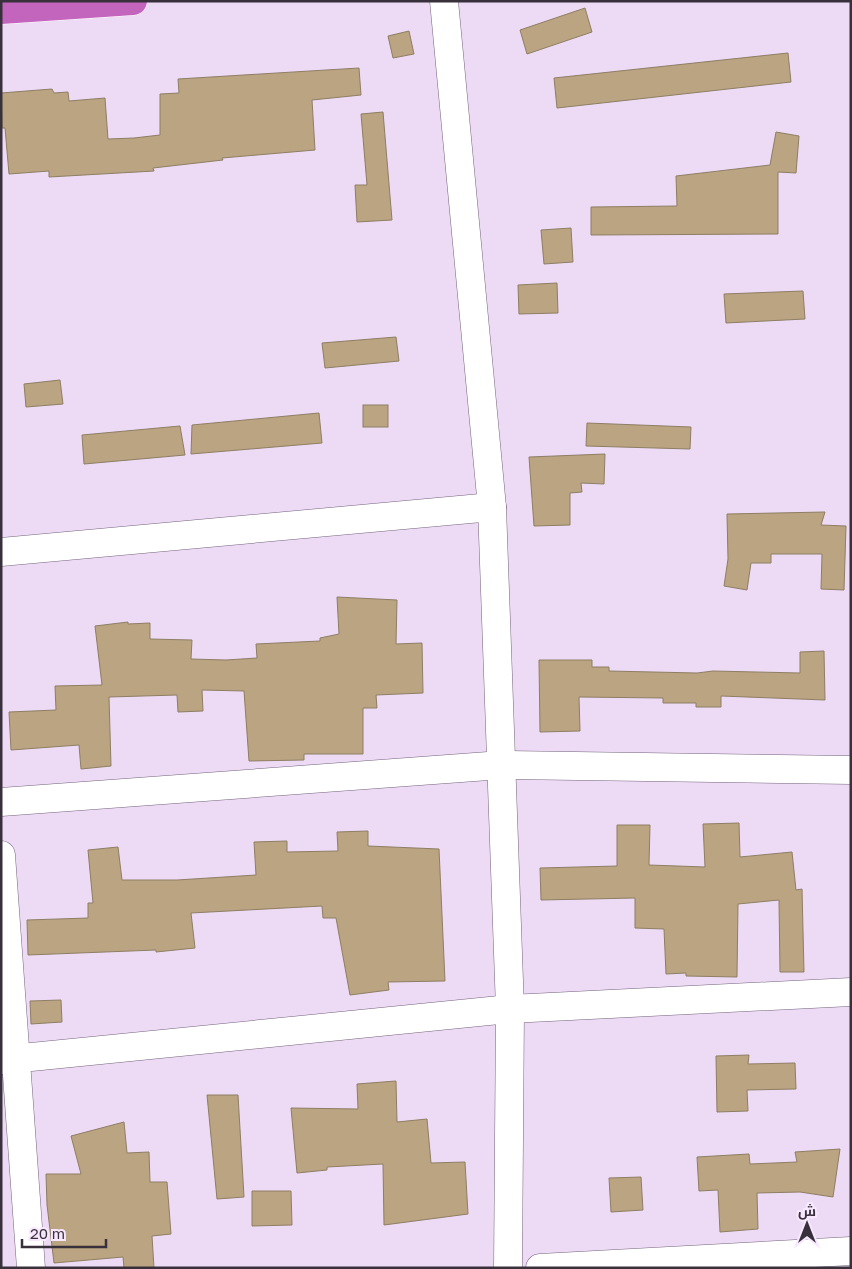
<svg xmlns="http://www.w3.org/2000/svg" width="852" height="1269" font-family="'Golos Text',Cairo,sans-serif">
<rect width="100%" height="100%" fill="#eddaf5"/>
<!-- building -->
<g fill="#baa481" stroke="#8e7e64">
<path d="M585,8L592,32L527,54L520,30Z"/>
<path d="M409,31L414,54L393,58L388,36Z"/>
<path d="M788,53L791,82L557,108L554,78Z"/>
<path d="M359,68L361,95L312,100L315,150L222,158L223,160L153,168L154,171L49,177V171L9,174L5,128H2L1,93L52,89L54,93L68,92L69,101L105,98L108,139L134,138L160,135V94L179,93L178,79Z"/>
<path d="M383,112L392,220L357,222L355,185H367L361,114Z"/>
<path d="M776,132L799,136L796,173L778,172V234L591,235V207L677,206L676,176L770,165Z"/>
<path d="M571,228L573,262L544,264L541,230Z"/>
<path d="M557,283L558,313L519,314L518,285Z"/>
<path d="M803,291L805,319L726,323L724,294Z"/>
<path d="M396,337L399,361L325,368L322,343Z"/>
<path d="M60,380L63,404L26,407L24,384Z"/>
<rect x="363" y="405" width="25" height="22"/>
<path d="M319,413L322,443L191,454L192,425Z"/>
<path d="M587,423L691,427L690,449L586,446Z"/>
<path d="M180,426L185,455L84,464L82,435Z"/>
<path d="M605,454L604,484L581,483L582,492L570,493V525L534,526L529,457Z"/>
<path d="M825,512L821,525L846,526L844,590L821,589L822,554H771V563H751L747,590L724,586L728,559L727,514Z"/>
<path d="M337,597L397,600L396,644L422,643L423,693L376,695L377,708H363V754H304V760L249,761L244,691L202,690L203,711L178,712L177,695L109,697L111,766L81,769L79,745L11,750L9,712L56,710L55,686L102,685L95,626L128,622V624L150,623V639L192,640L191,659L226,660L257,658L256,644L320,641V638L339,634Z"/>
<path d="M824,651L825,700L721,696V707H696V703H663V698L579,697L580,731L540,732L539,660H592V667H609V671L697,673L713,671L800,673V652Z"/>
<path d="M739,823L740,857L792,852L796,890L802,889L804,972H780L779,900L738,904L737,977L686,976V973L666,974L664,929L635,928V898L541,900L540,868L617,866V825H650L649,865L705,867L703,824Z"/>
<path d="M368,831V846L439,849L445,981L388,982L389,990L350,995L336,918H323L322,906L191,913L195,948L156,952V950L28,955L27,920L88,918V903H93L88,850L118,847L122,880H177L256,875L254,842L287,841V852L338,851L337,832Z"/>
<path d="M61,1000L62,1022L31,1024L30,1001Z"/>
<path d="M749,1055L748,1064L795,1063L796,1089L747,1090L748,1111L717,1112L716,1056Z"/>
<path d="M396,1081L397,1122L427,1119L431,1163L465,1162L468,1214L384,1225L383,1164L327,1167V1170L297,1173L291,1108L358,1109L357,1084Z"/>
<path d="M207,1095H238L244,1197L217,1199Z"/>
<path d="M124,1122L127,1153L149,1152L150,1182H167L171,1234L152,1236L154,1268H124L123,1257L54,1263L47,1205L46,1174H81L71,1136Z"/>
<path d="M840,1149L833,1197L800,1192L757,1193L758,1229L720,1232L718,1190L699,1191L697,1157L749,1154L750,1164L797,1162L795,1152Z"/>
<path d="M641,1177L643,1210L611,1212L609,1178Z"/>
<path d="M252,1191H291L292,1225L252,1226Z"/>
</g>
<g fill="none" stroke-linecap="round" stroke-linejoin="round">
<!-- minor casing -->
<g stroke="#75647c" stroke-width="29">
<g id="minor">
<path d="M444,1L492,507L510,1009L508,1268"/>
<path d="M1,552L492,507"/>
<path d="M1,802L502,765L851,770"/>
<path d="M1,855L31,1268"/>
<path d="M1,1060L510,1009L851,992"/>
<path d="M540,1268L851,1251"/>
</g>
</g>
<!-- highway casing -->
<g stroke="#fff" stroke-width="29">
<path id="highway" d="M1,10L133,1"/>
</g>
<!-- minor -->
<use href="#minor" stroke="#fff" stroke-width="28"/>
<!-- highway -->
<use href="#highway" stroke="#c465bd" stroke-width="28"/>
</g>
<!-- border -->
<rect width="852" height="1269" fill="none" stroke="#38313b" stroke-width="5"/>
<!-- north arrow -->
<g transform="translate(807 1224)" stroke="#f8e8ff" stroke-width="4" paint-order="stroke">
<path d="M0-4L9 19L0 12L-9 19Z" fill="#38313b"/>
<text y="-8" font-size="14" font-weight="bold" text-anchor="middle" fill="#38313b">ش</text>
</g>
<!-- scale -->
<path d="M22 1239v8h84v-8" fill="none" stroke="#38313b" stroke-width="2.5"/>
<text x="30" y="1239" font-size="15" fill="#38313b" stroke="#f8e8ff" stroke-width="4" paint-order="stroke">20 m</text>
</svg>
